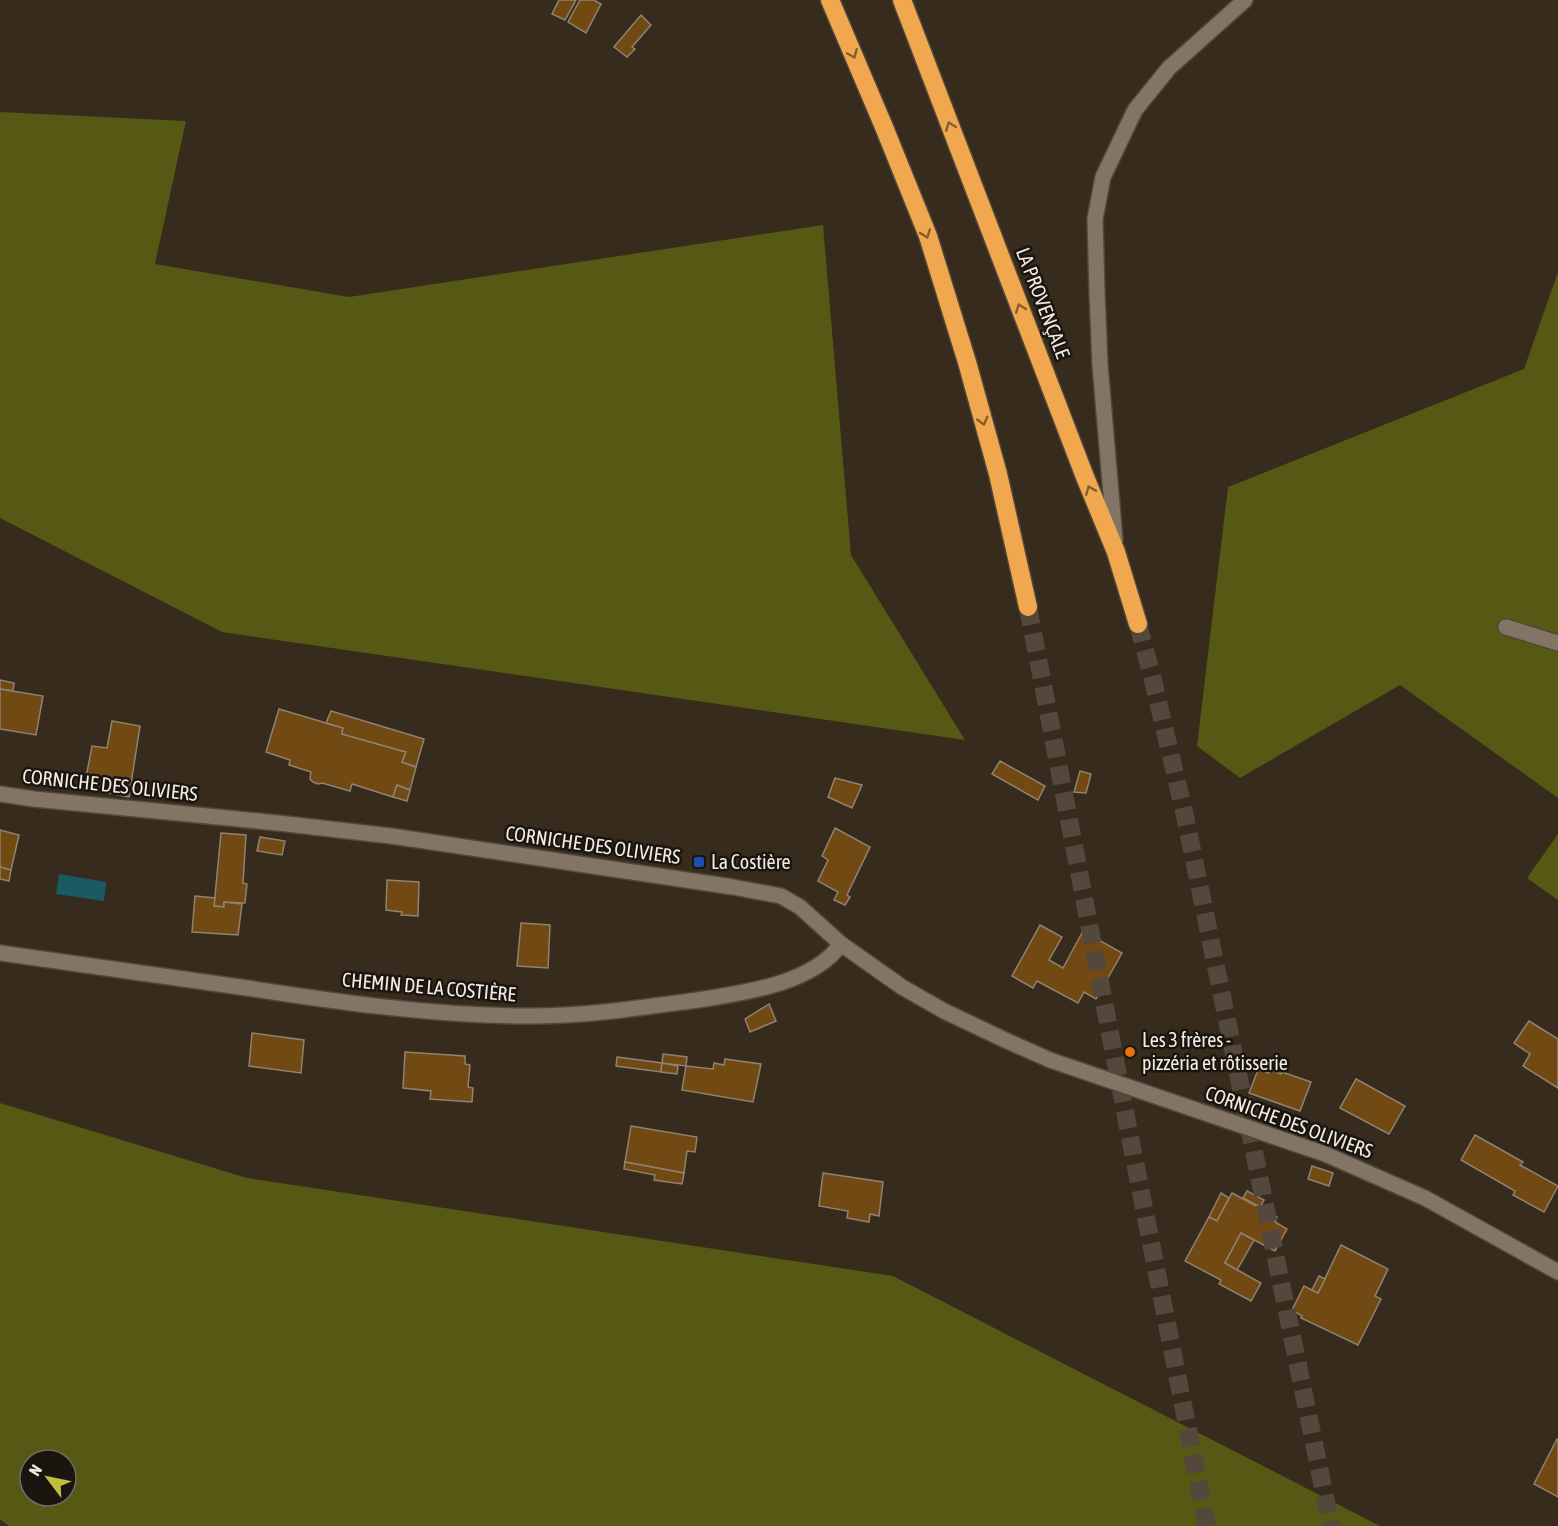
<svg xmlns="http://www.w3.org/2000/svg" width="1558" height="1526" font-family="'Asap Condensed',sans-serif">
<rect width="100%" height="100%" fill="#372b1d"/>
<!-- green -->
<g fill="#555913" fill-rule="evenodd">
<path d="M0,112L186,121L155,264L349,297L823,225L851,555L965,740L222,632L0,518Z"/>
<path d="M1558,272V798L1400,685L1240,778L1197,746L1228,487L1524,369Z"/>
<path d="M1558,834V900L1527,878Z"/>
<path d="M0,1103L247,1178L893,1276L1380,1526H9L0,1519ZM30,1460H66V1496H30Z"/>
</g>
<!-- water -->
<path fill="#1a5b63" d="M59,874L106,882L104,901L56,894Z"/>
<!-- building -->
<g fill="#714a13" stroke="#908272" stroke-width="1.5">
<path d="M559,0H576L565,20L552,14Z"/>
<path d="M580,0H594L601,4L586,33L568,22Z"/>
<path d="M641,15L651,25L632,47L635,49L627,57L614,47Z"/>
<path d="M0,680L14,683L13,691L0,689Z"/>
<path d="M0,689L43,696L36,735L0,729Z"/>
<path d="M279,709L343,728L342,734L406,752L402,762L416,767L410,790L397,785L393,797L352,784L350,791L322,783L318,784L313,782L310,779L311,772L289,765L290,760L266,752Z"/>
<path d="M331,711L424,739L416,767L402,762L406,752L342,734L343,728L326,723Z"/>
<path d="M112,721L140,726L129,797L84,788L92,746L107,748Z"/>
<path d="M1000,761L1045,786L1038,800L992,774Z"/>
<path d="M1080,771L1091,774L1086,793L1074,792Z"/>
<path d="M835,778L862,785L852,808L828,797Z"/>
<path d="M397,785L410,790L407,801L393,797Z"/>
<path d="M835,828L870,847L847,895L850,897L845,905L834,900L838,892L818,881L828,860L822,856Z"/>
<path d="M0,830L19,835L11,870L0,867Z"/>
<path d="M221,833L246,835L243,883L247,884L245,903L224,902V907L214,906Z"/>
<path d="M260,837L285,841L282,855L257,851Z"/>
<path d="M0,867L11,870L9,881L0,879Z"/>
<path d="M387,880L419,882L418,916L401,915L402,912L386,910Z"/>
<path d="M195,896L215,898L214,906L224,907V902L242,904L238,935L192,932Z"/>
<path d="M521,923L550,925L548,968L517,966Z"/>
<path d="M1040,925L1062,937L1049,960L1063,968L1083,931L1122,953L1096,999L1084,992L1078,1003L1037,981L1033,988L1012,976Z"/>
<path d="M769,1004L776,1021L750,1032L745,1019Z"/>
<path d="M1529,1021L1558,1039V1088L1523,1066L1530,1054L1514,1043Z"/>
<path d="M252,1033L304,1040L301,1073L249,1066Z"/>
<path d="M405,1052L465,1056V1064L470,1065L468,1087L473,1088L472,1102L430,1099L431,1091L403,1088Z"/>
<path d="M663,1054L687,1057L686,1066L662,1063Z"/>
<path d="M617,1057L662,1063L661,1072L616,1066Z"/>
<path d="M725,1059L761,1064L753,1102L682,1090L686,1066L713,1069L714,1063L724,1065Z"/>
<path d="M662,1063L678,1066L677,1074L661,1072Z"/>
<path d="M1258,1070L1269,1073L1271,1070L1281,1074L1282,1072L1311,1082L1300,1111L1249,1093Z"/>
<path d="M1356,1079L1405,1106L1389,1134L1340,1108Z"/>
<path d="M631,1126L697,1137L695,1152L687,1151L684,1173L625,1162Z"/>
<path d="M1475,1135L1523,1162L1520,1165L1558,1186L1544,1212L1513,1195L1515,1191L1461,1160Z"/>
<path d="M625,1162L684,1173L682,1184L654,1180L655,1175L624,1169Z"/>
<path d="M1312,1166L1333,1173L1329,1186L1308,1179Z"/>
<path d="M823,1173L883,1182L879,1216L870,1214L869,1222L847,1218L848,1211L819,1206Z"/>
<path d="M1247,1191L1264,1200L1260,1207L1243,1198Z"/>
<path d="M1221,1193L1229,1198L1217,1221L1209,1217Z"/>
<path d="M1232,1193L1277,1217L1275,1222L1287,1229L1275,1251L1241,1233L1225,1263L1261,1283L1251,1301L1219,1284L1221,1280L1185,1261L1209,1217L1217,1221Z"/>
<path d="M1241,1233L1254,1240L1237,1270L1225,1263Z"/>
<path d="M1341,1245L1388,1269L1375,1296L1381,1299L1358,1345L1301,1318L1302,1316L1292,1310L1304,1286L1318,1293Z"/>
<path d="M1319,1276L1325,1279L1318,1293L1312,1290Z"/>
<path d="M1557,1439L1558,1440V1497L1534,1484Z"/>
</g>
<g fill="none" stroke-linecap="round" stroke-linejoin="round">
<!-- highway-tunnel -->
<g stroke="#53483b" stroke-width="18" stroke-dasharray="18 9" stroke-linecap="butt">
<path d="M1028,607L1130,1137L1207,1526"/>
<path d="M1138,624L1152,676L1185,816L1331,1526"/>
</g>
<!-- minor casing -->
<g stroke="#51483c" stroke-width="18">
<g id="minor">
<path d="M1115,540L1100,365L1097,292L1095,219L1103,177L1135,110L1169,68L1245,0"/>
<path d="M1506,627L1558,643"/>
<path d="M0,794L34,799L278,823L391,836L733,887L781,896L800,907L841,944L902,987L944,1011L1005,1040L1050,1060L1325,1154L1425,1198L1558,1272"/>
<path d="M0,953C82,965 165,976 247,988C338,1002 429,1015 522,1016C581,1017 639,1008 698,1000C743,993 813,984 841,944"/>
</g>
</g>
<!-- highway casing -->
<g stroke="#51483c" stroke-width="21">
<g id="highway">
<path d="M830,0L884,127L928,236L967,362L998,474L1028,607"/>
<path d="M902,0L1085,477L1116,552L1138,624"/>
</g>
</g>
<!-- minor -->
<use href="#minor" stroke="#837565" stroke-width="15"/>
<!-- highway -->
<use href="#highway" stroke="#f0a74e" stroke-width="18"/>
</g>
<!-- one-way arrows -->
<defs><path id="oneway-chevron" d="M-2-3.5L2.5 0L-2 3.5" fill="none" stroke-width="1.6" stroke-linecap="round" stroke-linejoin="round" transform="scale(1.5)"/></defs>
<g stroke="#855e2e">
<use href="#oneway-chevron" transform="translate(853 54) rotate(67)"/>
<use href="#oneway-chevron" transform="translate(950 126) rotate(-111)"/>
<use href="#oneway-chevron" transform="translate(926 234) rotate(70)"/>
<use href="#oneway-chevron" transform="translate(1020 308) rotate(-111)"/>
<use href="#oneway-chevron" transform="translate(983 421) rotate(75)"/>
<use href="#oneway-chevron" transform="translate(1090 490) rotate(-112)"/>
</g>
<!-- markers -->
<rect fill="#1a4fb4" stroke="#1a150f" stroke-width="2" x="693" y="856" width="12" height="12" rx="3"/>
<circle fill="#e8710a" stroke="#1a150f" stroke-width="2" cx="1130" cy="1052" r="6"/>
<g text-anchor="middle" stroke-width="5" stroke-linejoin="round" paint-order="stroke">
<!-- street labels -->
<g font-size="20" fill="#f4ece3" stroke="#1a150f">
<text transform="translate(1043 303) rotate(69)" y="7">LA PROVENÇALE</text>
<text transform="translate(110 785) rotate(6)" y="7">CORNICHE DES OLIVIERS</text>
<text transform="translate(593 845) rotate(8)" y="7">CORNICHE DES OLIVIERS</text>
<text transform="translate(429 987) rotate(5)" y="7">CHEMIN DE LA COSTIÈRE</text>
<text transform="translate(1289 1122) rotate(20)" y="7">CORNICHE DES OLIVIERS</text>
</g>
<!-- poi labels -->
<g font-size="20" fill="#f4ece3" stroke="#1a150f" text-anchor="start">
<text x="711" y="869">La Costière</text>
<text x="1142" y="1047">Les 3 frères -<tspan x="1142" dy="23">pizzéria et rôtisserie</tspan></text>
</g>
</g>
<!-- north arrow -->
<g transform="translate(48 1478) rotate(302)"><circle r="28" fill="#1a150f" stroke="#716b64" stroke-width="1.5"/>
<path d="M0-4.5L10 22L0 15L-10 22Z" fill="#bebf42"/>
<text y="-9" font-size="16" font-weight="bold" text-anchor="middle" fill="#f4ece3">N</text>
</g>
</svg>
